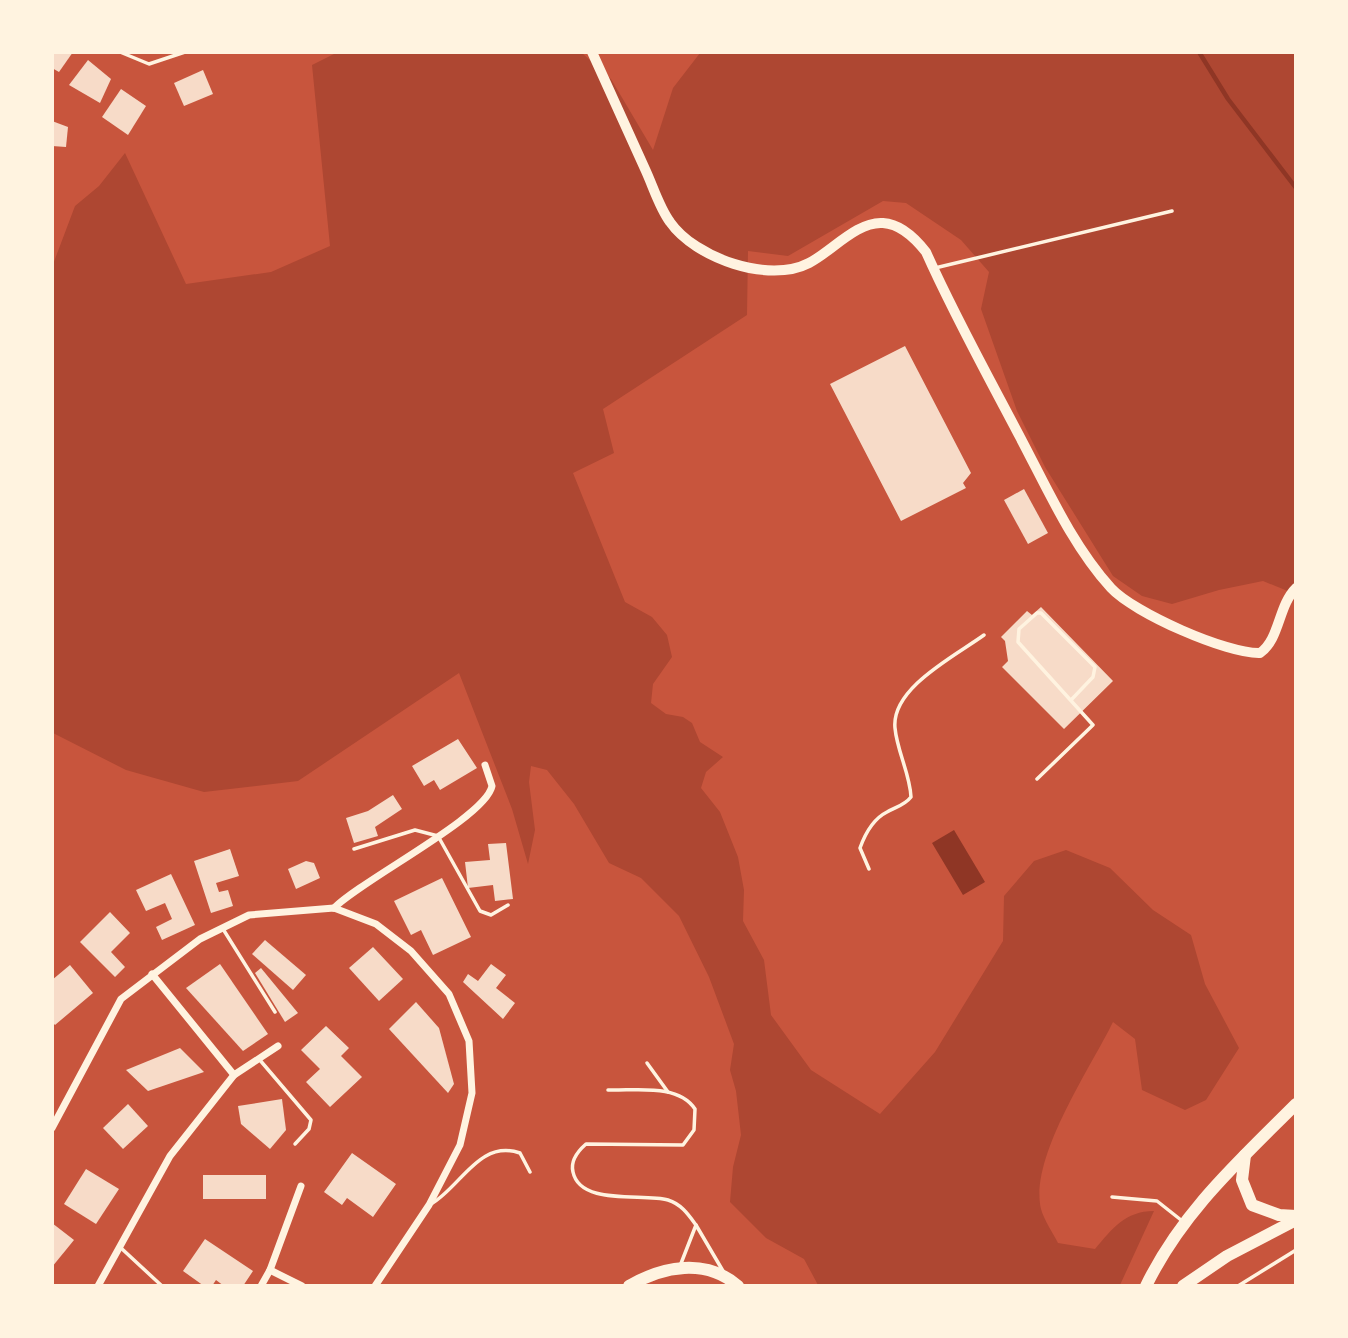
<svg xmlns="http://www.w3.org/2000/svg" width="1348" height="1338" font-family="Jost,sans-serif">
<rect width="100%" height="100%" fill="#c8553d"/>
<!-- green -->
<path fill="#ae4732" d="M336,53H582L611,79L653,150L673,88L700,53H1295V594L1263,581L1219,590L1172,604L1142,596L1113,576L1045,467L1017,411L981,309L989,272L961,240L906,203L883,201L788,256L748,251L747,315L603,409L614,453L573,473L625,602L652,617L667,635L672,657L653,684L651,703L666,714L683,717L692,723L700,742L723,757L706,772L701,788L720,812L738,857L744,890L743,921L764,960L771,1015L811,1070L880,1114L935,1052L1003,941L1004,896L1034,861L1066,850L1110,868L1153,910L1191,935L1205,984L1239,1048L1206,1100L1185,1110L1142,1090L1135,1039L1113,1022C1090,1069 1029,1158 1041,1209C1044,1220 1053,1233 1058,1243L1095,1249C1112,1229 1125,1211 1154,1211L1120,1285H818L804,1259L766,1238L730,1202L733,1167L741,1135L736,1091L730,1070L734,1044L709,977L679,916L641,878L609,863L574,804L547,770L531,766L529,782L535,830L528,864L512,809L459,673L298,781L204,792L126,770L53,733L52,267L75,206L99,186L125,153L186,284L271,272L330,246L312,65Z"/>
<!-- water -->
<path fill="#8f3625" d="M954,830L985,882L963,895L932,843Z"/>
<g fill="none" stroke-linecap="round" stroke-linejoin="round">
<!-- stream -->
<path stroke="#8f3625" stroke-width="4.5" d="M1199,52L1228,99L1296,188"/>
</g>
<!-- building -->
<g fill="#f7dbc8">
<path d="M52,52H73L59,72L52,68Z"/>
<path d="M88,60L111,79L100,103L69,85Z"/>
<path d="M203,70L213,94L184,106L174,83Z"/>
<path d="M121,89L146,106L128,135L102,117Z"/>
<path d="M52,121L68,127L66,147L52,146Z"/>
<path d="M905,346L971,473L963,483L966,488L901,521L830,384Z"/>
<path d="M1024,489L1048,533L1028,544L1004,500Z"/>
<path d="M1041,607L1113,681L1064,729L1002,667L1008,661L1005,641L1001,637L1027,611L1032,615Z"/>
<path d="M458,739L477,768L440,790L434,780L424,786L412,766Z"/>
<path d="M393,795L402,809L375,827L378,836L354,843L346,818L368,811Z"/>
<path d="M506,843L513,899L495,901L493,885L468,888L465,862L490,860L488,844Z"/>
<path d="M230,849L239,876L216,883L219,892L228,890L233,906L211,913L194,861Z"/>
<path d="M306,861L314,863L320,878L296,889L288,869Z"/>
<path d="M171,874L195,925L162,940L156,927L172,919L165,903L146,911L136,890Z"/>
<path d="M442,878L471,937L433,955L421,930L411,935L394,901Z"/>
<path d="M110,912L130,933L111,952L125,967L115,977L80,942Z"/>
<path d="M265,940L306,975L293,990L252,954Z"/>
<path d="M373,947L403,979L379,1001L349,968Z"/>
<path d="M220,964L268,1034L243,1051L186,988Z"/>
<path d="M491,964L506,975L496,988L515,1003L503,1019L463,982L468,974L478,981Z"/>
<path d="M70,965L93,993L55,1025L52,1022V980Z"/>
<path d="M261,968L298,1013L285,1022L255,973Z"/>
<path d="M416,1002L439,1028L454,1084L448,1093L389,1029Z"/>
<path d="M326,1026L349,1048L341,1056L362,1077L330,1107L306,1082L320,1069L301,1050Z"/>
<path d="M180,1048L204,1072L148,1091L126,1070Z"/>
<path d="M282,1099L286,1130L270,1149L241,1124L238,1106Z"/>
<path d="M128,1104L148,1126L123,1149L103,1128Z"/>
<path d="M352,1153L396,1184L373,1217L347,1198L342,1205L324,1192Z"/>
<path d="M86,1169L119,1189L96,1224L64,1204Z"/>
<rect x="203" y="1175" width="63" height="24"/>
<path d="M52,1223L74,1240L52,1267Z"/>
<path d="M205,1239L253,1271L243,1286H224L216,1280L212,1286H204L183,1271Z"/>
</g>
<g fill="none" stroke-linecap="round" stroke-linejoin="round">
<!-- service -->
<g stroke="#fff3e0" stroke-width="3.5">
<path d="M120,52L149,64L185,52"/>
<path d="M935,268L1172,211"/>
<path d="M1037,779L1093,725L1018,642L1019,629L1037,613H1041L1095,667L1093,677L1072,699"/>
<path d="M354,849L415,830L438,836L480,911L491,915L508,905"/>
<path d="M869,869L860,848C865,834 873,819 887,812C896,807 905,805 911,797C910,774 897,751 895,728C891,688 955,656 984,635"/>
<path d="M223,929L275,1012"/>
<path d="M259,1059L311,1120L309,1129L295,1144"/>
<path d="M647,1063L668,1092"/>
<path d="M608,1090C635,1091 678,1083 695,1109L694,1130L683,1145L586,1144C578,1151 570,1160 573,1172C580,1206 643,1193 668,1200C681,1204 688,1214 696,1225"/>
<path d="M1112,1197L1157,1201L1181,1220"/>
<path d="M431,1204C461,1187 479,1139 520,1153L530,1172"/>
<path d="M121,1248L162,1286"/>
<path d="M680,1266L696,1225L723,1271"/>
<path d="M1238,1286L1296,1250"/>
</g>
<!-- minor -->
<g stroke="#fff3e0" stroke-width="7">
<path d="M334,908C363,879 486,817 492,786L485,765"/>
<path d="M152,974L234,1075"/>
<path d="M52,1128L121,999L200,939L249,915L334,908L376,924L411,951L449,994L469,1041L472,1093L460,1145L429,1205L375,1286"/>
<path d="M270,1270L302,1286"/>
<path d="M98,1286L170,1156L234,1075L278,1046"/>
<path d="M261,1286L270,1270L301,1186"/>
</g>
<!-- tertiary -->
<path stroke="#fff3e0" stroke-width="10" d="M592,52C610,91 627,130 645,169C653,186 659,207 670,222C695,258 769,284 809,263C831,252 857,221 883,223C901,224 915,238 926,252C954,315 988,376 1020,437C1047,488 1072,545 1111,588C1134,613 1227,654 1260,653C1280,639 1278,606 1296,588"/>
<!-- primary -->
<g stroke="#fff3e0" stroke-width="12">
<path d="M1245,1155L1242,1180L1252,1205L1279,1215L1296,1216"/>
<path d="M629,1286C663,1266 706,1258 738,1286"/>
<path d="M1146,1286C1182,1212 1238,1162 1296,1104"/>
<path d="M1183,1286L1227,1256L1296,1220"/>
</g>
</g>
<!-- border -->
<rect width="1348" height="1338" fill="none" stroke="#fff3e0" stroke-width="108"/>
</svg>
